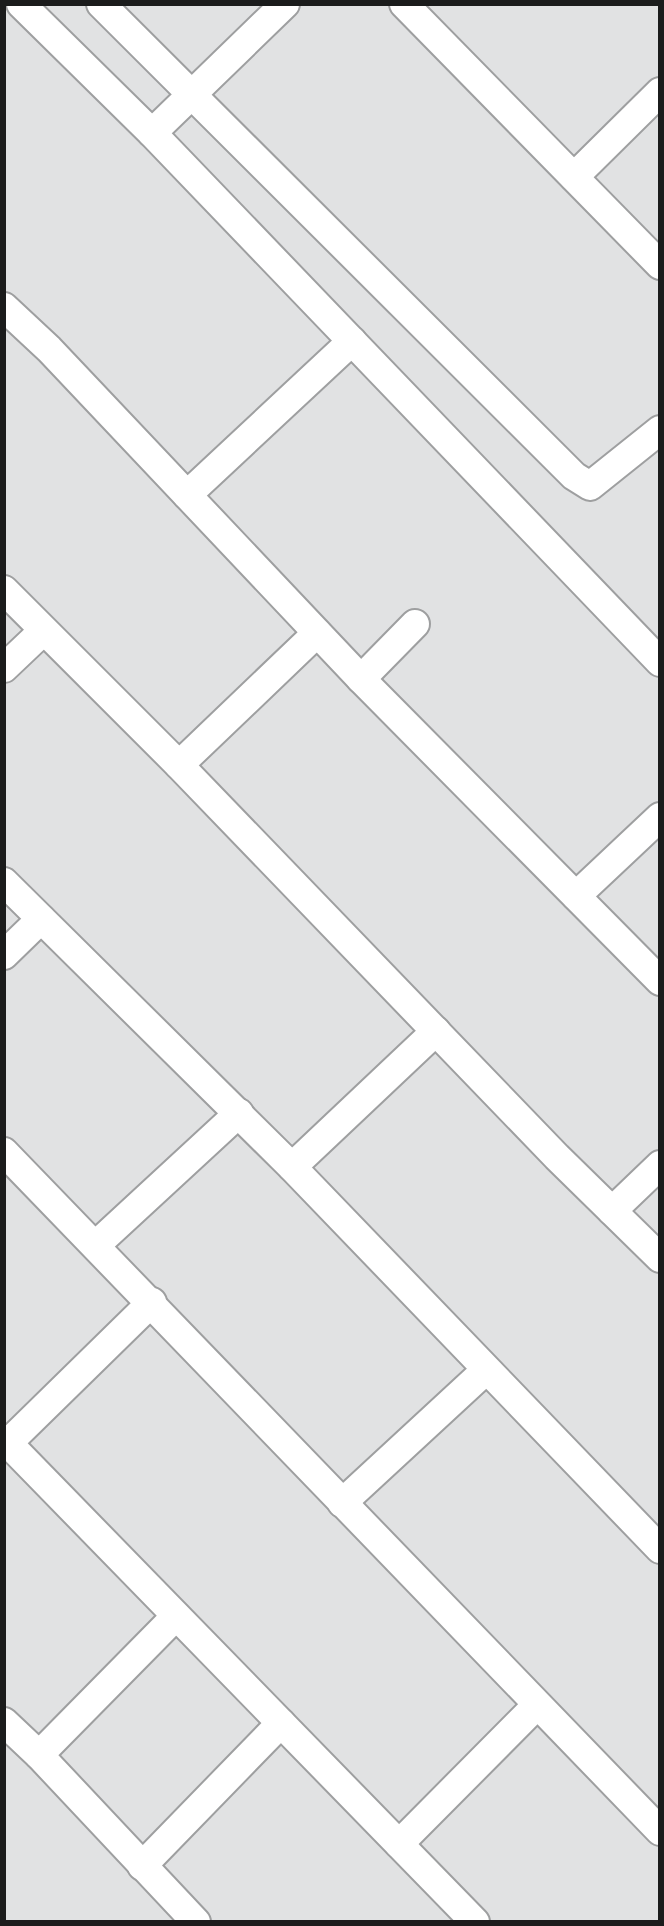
<svg xmlns="http://www.w3.org/2000/svg" width="664" height="1926" font-family="Quicksand,sans-serif">
<rect width="100%" height="100%" fill="#e1e2e3"/>
<g fill="none" stroke-linecap="round" stroke-linejoin="round">
<!-- street casing -->
<g stroke="#9e9fa0" stroke-width="32">
<g id="street">
<path d="M21,4L152,133L660,662"/>
<path d="M101,4L574,476L590,486L660,430"/>
<path d="M404,4L660,265"/>
<path d="M152,133L285,4"/>
<path d="M574,177L660,92"/>
<path d="M4,307L49,349L361,679L660,981"/>
<path d="M187,495L352,341"/>
<path d="M4,590L179,765L557,1157L660,1258"/>
<path d="M4,668L43,631"/>
<path d="M361,679L415,624"/>
<path d="M179,765L317,633"/>
<path d="M4,882L292,1167L660,1549"/>
<path d="M576,896L660,817"/>
<path d="M4,955L41,919"/>
<path d="M4,1152L660,1831"/>
<path d="M292,1167L436,1031"/>
<path d="M612,1211L660,1165"/>
<path d="M96,1245L239,1113"/>
<path d="M4,1439L475,1922"/>
<path d="M8,1443L152,1302"/>
<path d="M342,1503L486,1370"/>
<path d="M4,1722L39,1755L196,1922"/>
<path d="M39,1755L176,1616"/>
<path d="M399,1844L537,1705"/>
<path d="M142,1866L281,1723"/>
</g>
</g>
<!-- street -->
<use href="#street" stroke="#fff" stroke-width="28"/>
</g>
<!-- border -->
<rect width="664" height="1926" fill="none" stroke="#1b1c1c" stroke-width="12"/>
</svg>
